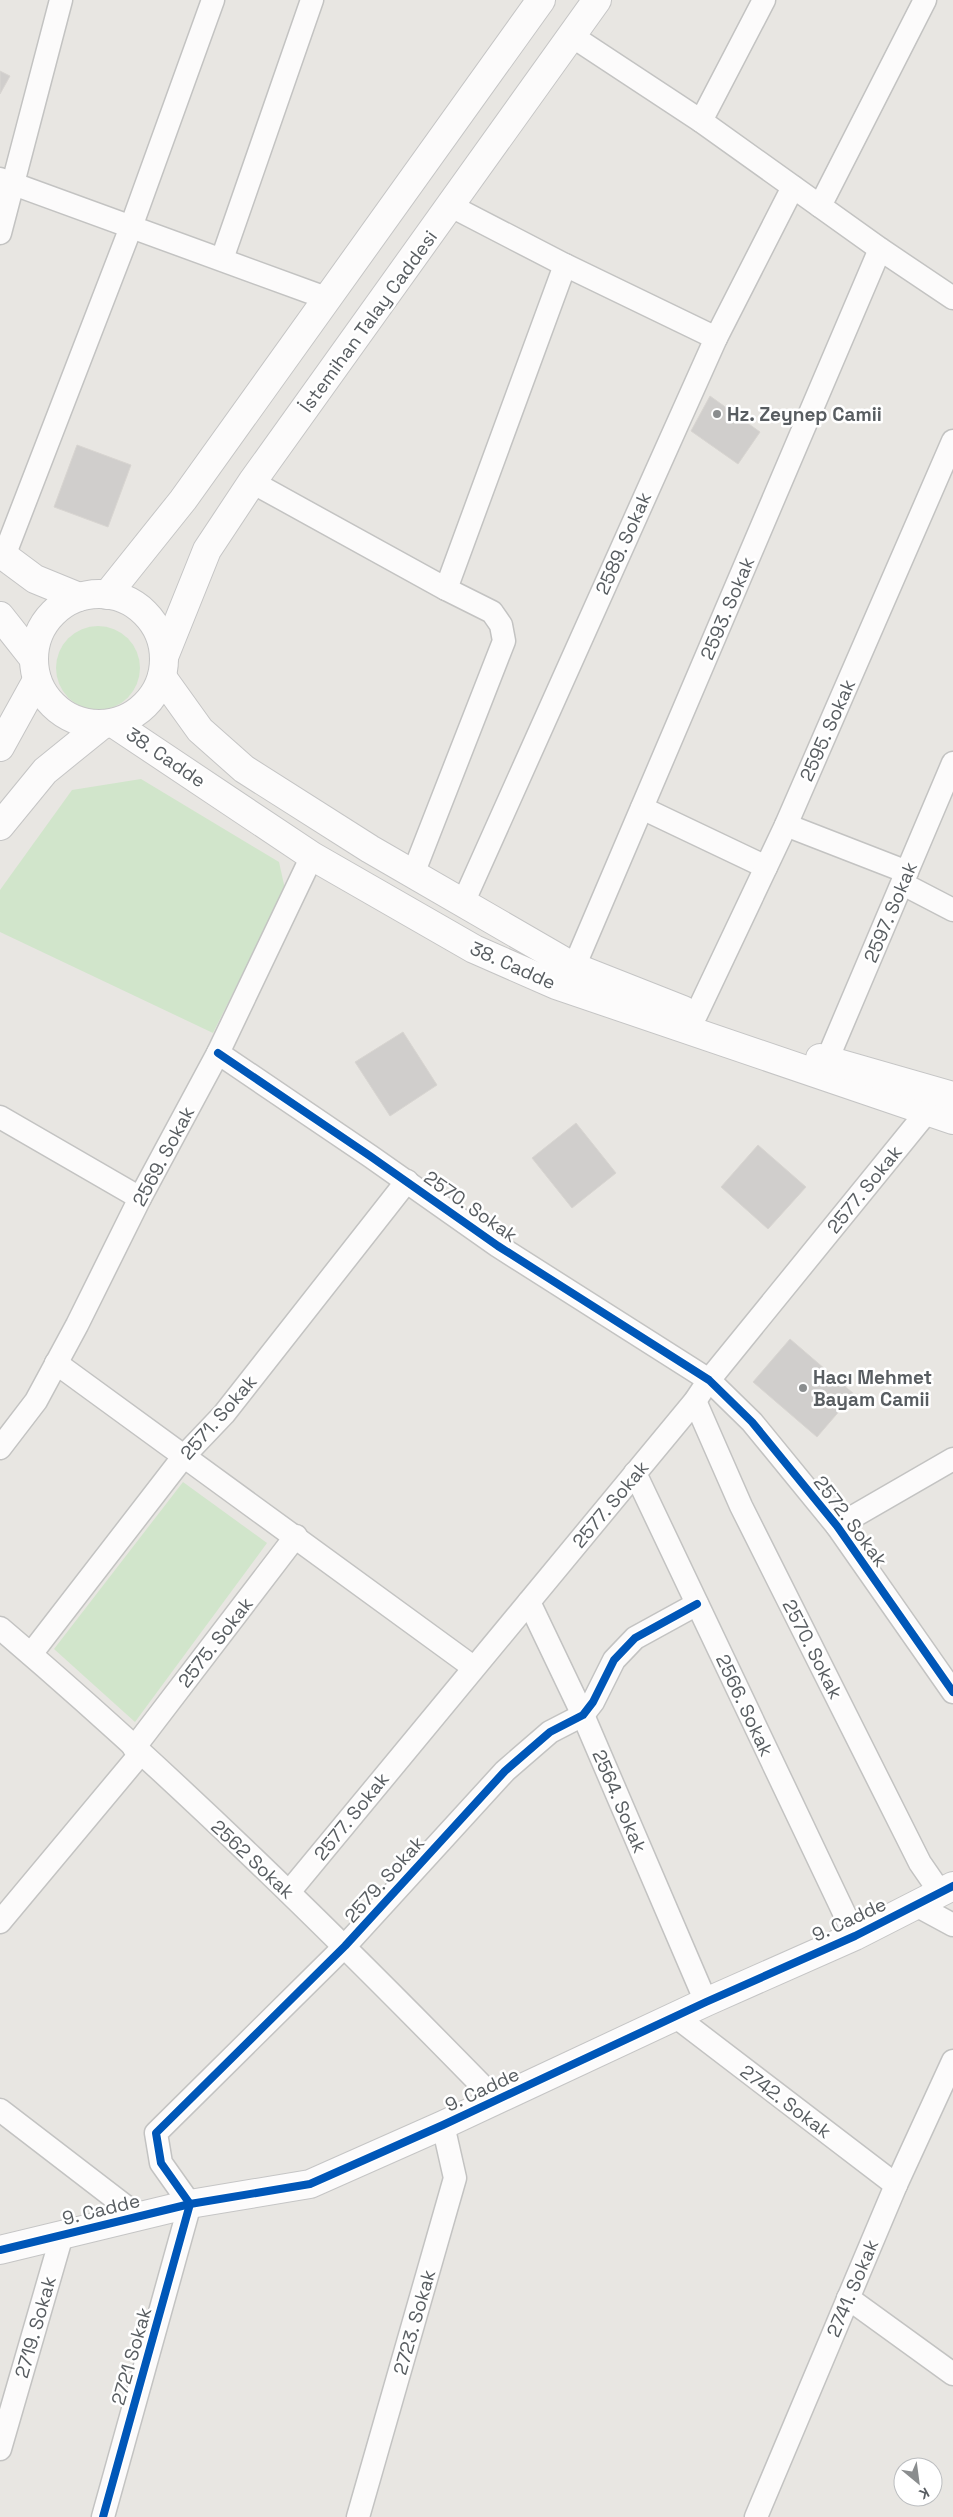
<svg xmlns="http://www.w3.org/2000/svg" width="953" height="2517" font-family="'Space Grotesk',sans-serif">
<rect width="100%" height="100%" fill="#e8e6e2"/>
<!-- green -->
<g fill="#d1e5cb">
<circle cx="98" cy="668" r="42"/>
<path d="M141,779L279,862L285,889L213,1033L0,932V890L72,790Z"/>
<path d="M183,1482L267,1543L135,1722L54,1649Z"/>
</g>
<!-- building -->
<g fill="#d0cecc" stroke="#d8d5d1">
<path d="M0,71L10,76L0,94Z"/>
<path d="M710,396L760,432L738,464L691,431Z"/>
<path d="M77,445L131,465L108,527L54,507Z"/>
<path d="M403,1032L437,1085L390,1116L355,1062Z"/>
<path d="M576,1123L616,1173L572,1208L532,1158Z"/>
<path d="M758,1145L806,1187L768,1229L721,1187Z"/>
<path d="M790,1339L854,1394L817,1437L753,1382Z"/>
</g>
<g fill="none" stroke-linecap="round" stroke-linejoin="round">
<!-- street casing -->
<g stroke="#c3c3c2" stroke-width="25">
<g id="street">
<path d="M572,36L701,121L880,249L953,298"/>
<path d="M701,121L764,0"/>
<path d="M0,179L326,298"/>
<path d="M451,206L565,265L716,338"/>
<path d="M820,206L925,0"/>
<path d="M0,233L61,0"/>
<path d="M222,259L312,0"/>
<path d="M252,482L446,589L492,612L501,625L504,641L413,874"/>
<path d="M4,556L131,227L213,0"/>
<path d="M446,589L565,265"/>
<path d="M642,808L766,867"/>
<path d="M786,825L907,872"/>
<path d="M903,884L953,910"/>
<path d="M463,903L716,338L793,187"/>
<path d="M574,967L880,249"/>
<path d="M696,1015L786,825L953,441"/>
<path d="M218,1053L370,1156L498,1246L709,1380L752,1422L837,1526L953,1692"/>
<path d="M827,1060L953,763"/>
<path d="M0,1117L140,1198"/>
<path d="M56,1363L473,1667"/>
<path d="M695,1401L741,1506L920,1863L940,1892"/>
<path d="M0,1448L36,1401L77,1325L140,1198L218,1053L312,856"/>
<path d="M635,1473L855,1936"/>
<path d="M837,1526L953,1459"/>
<path d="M529,1602L583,1715L706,2002"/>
<path d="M0,1628C174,1776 337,1937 496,2100"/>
<path d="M31,1654L184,1456L224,1414L407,1181"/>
<path d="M134,1748L296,1536"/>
<path d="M289,1892L695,1401L709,1380L926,1113"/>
<path d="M916,1905L953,1925"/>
<path d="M0,1922L141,1753"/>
<path d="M675,2016L896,2185"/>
<path d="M0,2110L138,2216"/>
<path d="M848,2298L953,2374"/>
<path d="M0,2449L62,2235"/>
<path d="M103,2517L190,2204L161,2163L156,2133L345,1946L505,1771L550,1732L583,1715L593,1702L614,1660L635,1638L697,1604"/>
<path d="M358,2517L455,2178L443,2125"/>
<path d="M756,2517L896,2185L953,2061"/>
</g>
</g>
<!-- secondary casing -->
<g stroke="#c5c5c5" stroke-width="30">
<g id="secondary">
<path d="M0,553L35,579L79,597"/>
<circle cx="99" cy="659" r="65"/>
<path d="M107,595L183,500L541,0"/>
<path d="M0,616L34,659"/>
<path d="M164,657L207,550L252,482L597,0"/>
<path d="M162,677L200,730L244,769L370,849L574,967L683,1010"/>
<path d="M113,723L312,856L474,949L556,985L953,1120"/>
<path d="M0,747L37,680"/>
<path d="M0,826L45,771L103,724"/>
<path d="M820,1058L953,1096"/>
<path d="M0,2250L190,2204L310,2184L443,2125L706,2002L855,1936L953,1886"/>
</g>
</g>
<!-- street -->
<use href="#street" stroke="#fcfbfb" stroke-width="22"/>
<!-- secondary -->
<use href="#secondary" stroke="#fcfbfb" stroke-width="28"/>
<!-- cycleway casing -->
<g stroke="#fff" stroke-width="11">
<g id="cycleway">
<path d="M218,1053L370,1156L498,1246L709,1380L752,1422L837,1526L953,1692"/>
<path d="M0,2250L190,2204L310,2184L443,2125L706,2002L855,1936L953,1886"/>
<path d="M103,2517L190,2204L161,2163L156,2133L345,1946L505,1771L550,1732L583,1715L593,1702L614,1660L635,1638L697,1604"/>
</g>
</g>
<!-- cycleway -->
<use href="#cycleway" stroke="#0057b8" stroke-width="8"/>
</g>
<!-- markers -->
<g fill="#8a8d8e" stroke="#fff" stroke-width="2">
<circle cx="717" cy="414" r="5"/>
<circle cx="803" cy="1388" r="5"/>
</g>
<g text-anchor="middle" stroke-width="5" stroke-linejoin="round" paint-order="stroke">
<!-- street labels -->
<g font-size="19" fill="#585d61" stroke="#fff">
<text transform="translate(368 321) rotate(-54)" y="7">İstemihan Talay Caddesi</text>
<text transform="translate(623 543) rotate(-66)" y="7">2589. Sokak</text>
<text transform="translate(727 608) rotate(-67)" y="7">2593. Sokak</text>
<text transform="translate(827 730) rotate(-66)" y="7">2595. Sokak</text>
<text transform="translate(166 757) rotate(34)" y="7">38. Cadde</text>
<text transform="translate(890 912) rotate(-67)" y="7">2597. Sokak</text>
<text transform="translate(513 965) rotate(24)" y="7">38. Cadde</text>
<text transform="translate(163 1156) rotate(-62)" y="7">2569. Sokak</text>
<text transform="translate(864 1189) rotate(-51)" y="7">2577. Sokak</text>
<text transform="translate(471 1206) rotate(35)" y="7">2570. Sokak</text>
<text transform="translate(218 1417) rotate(-49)" y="7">2571. Sokak</text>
<text transform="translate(610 1504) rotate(-50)" y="7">2577. Sokak</text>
<text transform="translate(851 1521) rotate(53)" y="7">2572. Sokak</text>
<text transform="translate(215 1642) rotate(-52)" y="7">2575. Sokak</text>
<text transform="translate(813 1649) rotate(63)" y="7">2570. Sokak</text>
<text transform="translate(745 1705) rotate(65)" y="7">2566. Sokak</text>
<text transform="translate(620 1801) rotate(67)" y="7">2564. Sokak</text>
<text transform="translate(351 1816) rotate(-51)" y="7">2577. Sokak</text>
<text transform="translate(253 1859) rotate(43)" y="7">2562 Sokak</text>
<text transform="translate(384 1879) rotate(-48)" y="7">2579. Sokak</text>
<text transform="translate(849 1919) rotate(-25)" y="7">9. Cadde</text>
<text transform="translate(482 2089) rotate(-25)" y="7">9. Cadde</text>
<text transform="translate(786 2101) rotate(37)" y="7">2742. Sokak</text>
<text transform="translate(101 2209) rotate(-14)" y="7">9. Cadde</text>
<text transform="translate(852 2288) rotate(-67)" y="7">2741. Sokak</text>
<text transform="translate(414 2322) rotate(-74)" y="7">2723. Sokak</text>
<text transform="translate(35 2327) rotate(-74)" y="7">2719. Sokak</text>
<text transform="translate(131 2356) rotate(-74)" y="7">2721 Sokak</text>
</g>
<!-- poi labels -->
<g font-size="19" font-weight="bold" fill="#585d61" stroke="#fff" text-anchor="start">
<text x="727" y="421">Hz. Zeynep Camii</text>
<text x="813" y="1384">Hacı Mehmet<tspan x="813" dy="22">Bayam Camii</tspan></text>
</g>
</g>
<!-- north arrow -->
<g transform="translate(918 2482) rotate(151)"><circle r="24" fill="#ffffff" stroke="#bcbec0"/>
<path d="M0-4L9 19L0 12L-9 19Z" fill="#8a8d8e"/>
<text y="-8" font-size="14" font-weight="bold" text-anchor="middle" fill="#585d61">K</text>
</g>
</svg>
